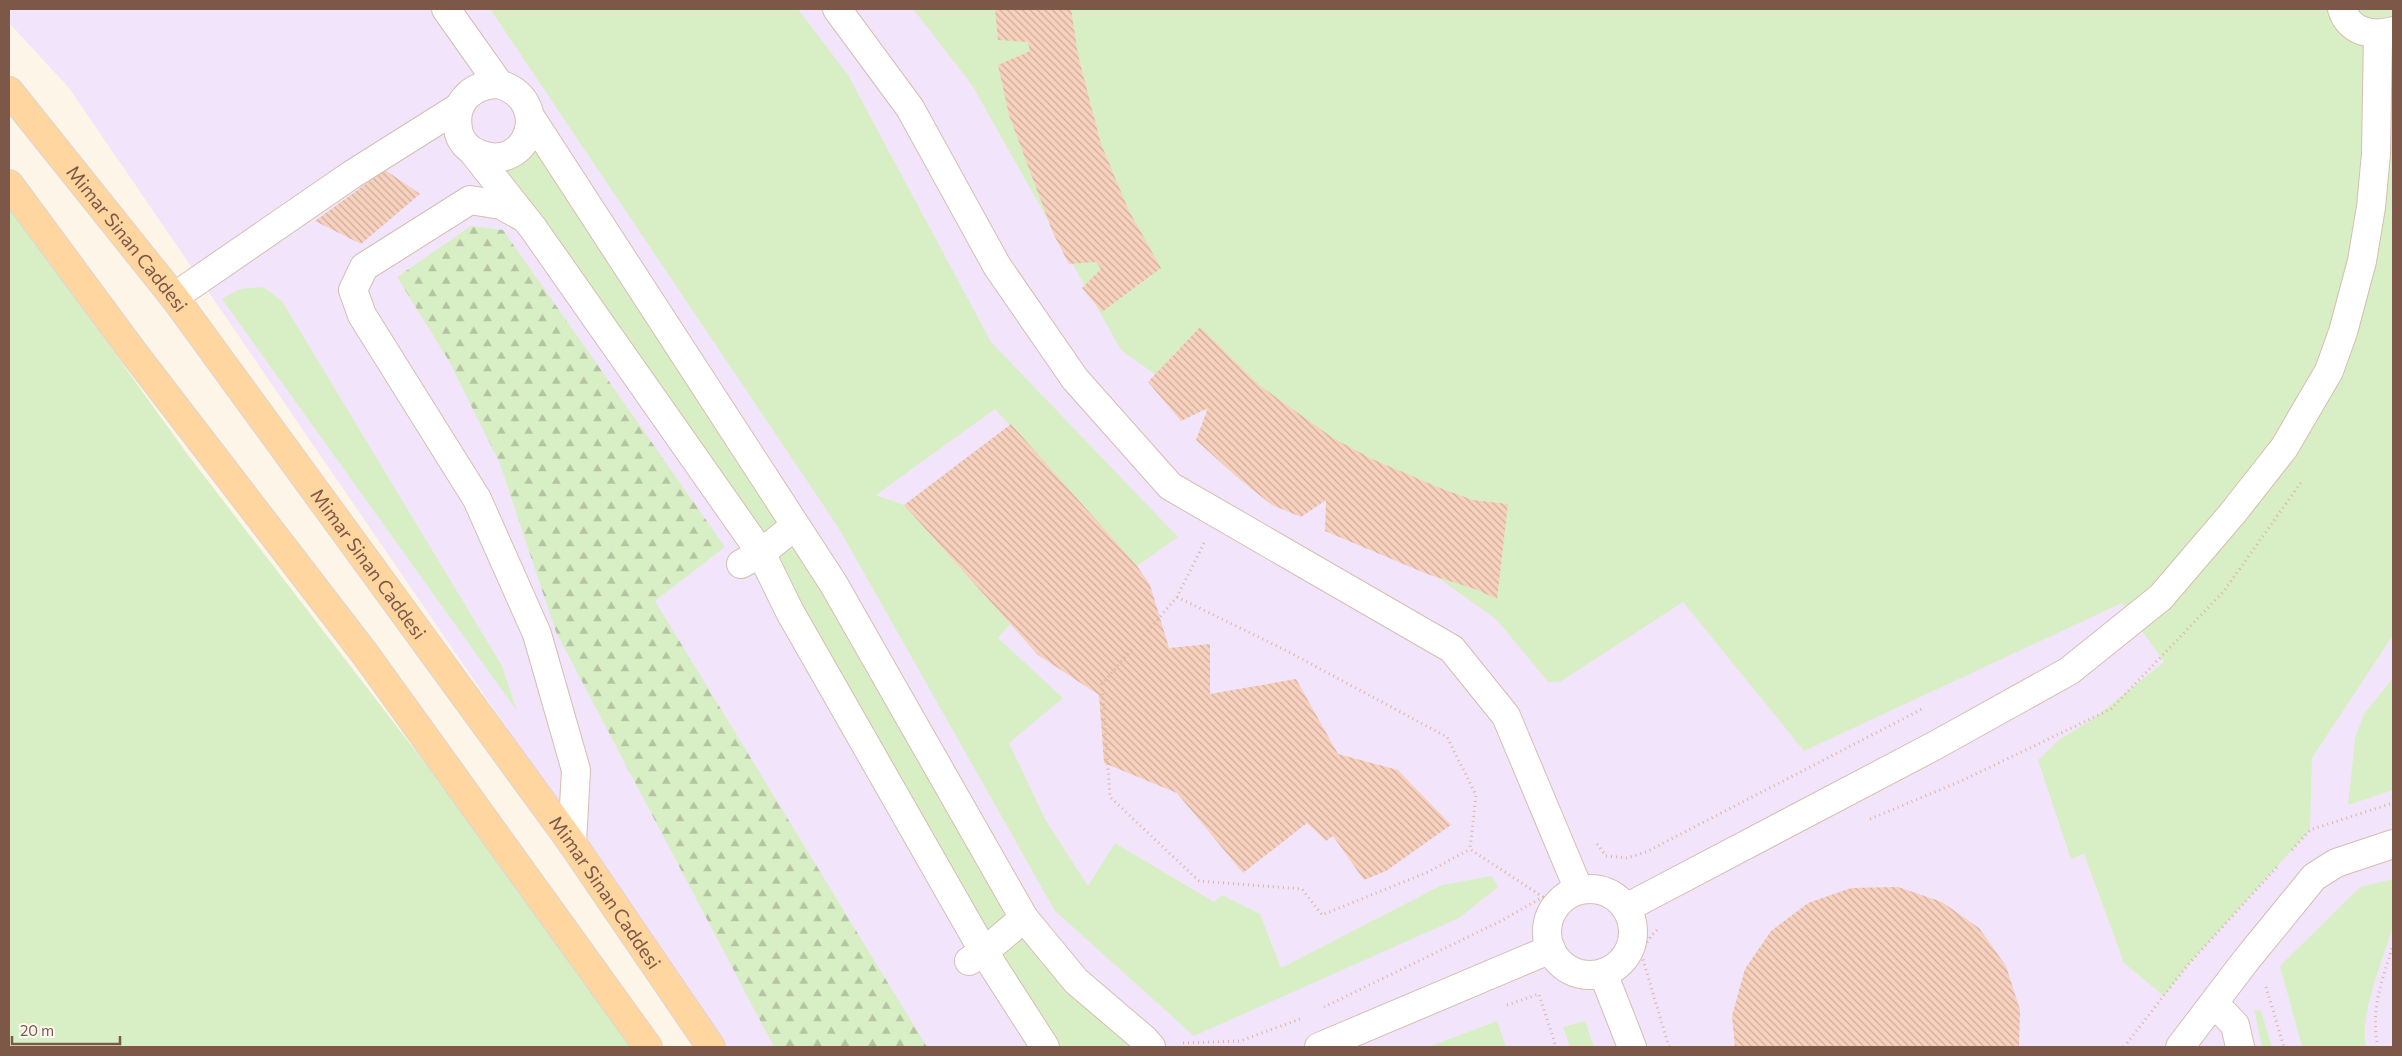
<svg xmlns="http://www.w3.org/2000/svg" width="2402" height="1056" font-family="Commissioner,sans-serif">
<defs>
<pattern id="forest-firs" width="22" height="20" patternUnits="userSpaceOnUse" patternTransform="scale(1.25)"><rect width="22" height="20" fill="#d8efc5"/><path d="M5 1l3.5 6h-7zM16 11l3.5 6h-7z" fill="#b4c4a2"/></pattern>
<pattern id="building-back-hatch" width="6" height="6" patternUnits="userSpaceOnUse" patternTransform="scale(1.25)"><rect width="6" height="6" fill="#f7d1be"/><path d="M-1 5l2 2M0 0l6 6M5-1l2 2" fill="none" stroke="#cdac9c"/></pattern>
</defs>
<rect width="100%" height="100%" fill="#fef5e9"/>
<!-- education -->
<path fill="#f2e5fb" d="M9,9H2393V1047H725L69,88L9,23Z"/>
<!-- grass -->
<g fill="#d8efc5">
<path d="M490,9H798L848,75L991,342L1178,537L1137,566L995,409L876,495L904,505L1010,624L998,638L1063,698L1009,743L1046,821L1088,886L1115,843L1214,902L1222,895L1260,914L1281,968L1442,885L1492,876L1498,887L1459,918L1194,1036L1055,911L838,527Z"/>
<path d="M913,9H2393V635L2312,758L2310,830L2186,967L2164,996L2124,963L2084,854L2071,859L2038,760L2060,739L2093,719L2164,662L2122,603L1804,751L1683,602L1560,682H1548L1497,620L1121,350L972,85Z"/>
<path d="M531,118L1009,892L1151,1047H1045L761,553L497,158Z"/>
<path d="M9,206L188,455L575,958L639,1047H9Z"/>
<path d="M263,287L282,301L502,666L517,711L222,299L240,289Z"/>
<path d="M2393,678V790L2348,805L2355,738L2364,714Z"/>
<path d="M2393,879C2393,894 2397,914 2392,929C2383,960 2359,1015 2366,1047H2302L2280,966L2360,887Z"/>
<path d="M2254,1009L2261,1011L2272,1047H2262Z"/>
<path d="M1497,1021L1506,1047H1429Z"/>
<path d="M1585,1021L1594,1047H1570L1563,1027Z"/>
</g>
<!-- forest -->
<path fill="url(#forest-firs)" d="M471,226L503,230L725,547L655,601L927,1047H774L556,632L500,464L449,361L397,277Z"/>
<!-- building -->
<g fill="url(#building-back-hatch)">
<path d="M995,9H1071L1078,55L1101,144L1129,211L1161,268L1102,312L1082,288L1101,269L1096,262L1069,264L1053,233L1009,115L998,65L1030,51L1028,42L998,40Z"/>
<path d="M385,170L420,194L361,244L315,221Z"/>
<path d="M1200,327L1259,385L1333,438L1372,459L1440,488L1473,500L1508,504L1497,599L1475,589L1427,574L1325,531L1326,500L1301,517L1272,505L1238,478L1196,440L1208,408L1181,421L1148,382Z"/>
<path d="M1011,424L1137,566L1150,585L1169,648L1210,644V694L1296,679L1338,754L1398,770L1451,825L1386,871L1364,880L1333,836L1326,841L1307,823L1243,873L1177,793L1104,763L1099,695L1038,655L904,505Z"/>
<path d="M1898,887L1942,902L1979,928L2006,966L2020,1010L2019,1047H1735L1732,1016L1745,969L1771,931L1808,903L1851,888Z"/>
</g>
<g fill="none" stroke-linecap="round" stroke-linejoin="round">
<!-- minor casing -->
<g stroke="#d5beb0" stroke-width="30">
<g id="minor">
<path d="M446,9L499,84C554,101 528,174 479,154C468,150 459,140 458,129C453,101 473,84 499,84"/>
<path d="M837,9L910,108L997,266L1075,379L1170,486L1452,649L1506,716L1579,890"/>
<path d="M2342,9C2349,32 2373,37 2393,31"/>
<path d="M531,118L833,583L1024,918L1076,981L1144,1039L1151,1047"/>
<path d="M473,152L533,228L761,553L790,612L984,952L1045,1047"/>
<path d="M521,216L501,205L470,200L364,267L353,290L362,315L477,499L537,634L576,770L572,843"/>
<path d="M174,297L351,175L459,107"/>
<path d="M741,564L761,553L795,526"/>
<circle cx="1590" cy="932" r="43"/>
<path d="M1626,908L1934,746L2069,671L2161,597L2232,514L2284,448L2329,371L2343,332L2362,261L2371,207L2376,154L2378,34"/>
<path d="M969,961L984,952L1024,918"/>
<path d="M1603,973L1632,1047"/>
<path d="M2214,1003L2235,1025L2240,1047"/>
<path d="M1319,1047L1551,949"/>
<path d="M2180,1047L2247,959L2314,877L2336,863L2393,844"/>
</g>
</g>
<!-- major casing -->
<g stroke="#ddd4d0" stroke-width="30">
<g id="major">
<path id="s1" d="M9,91L174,297L572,843L711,1047"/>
<path d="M9,184L133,352L365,654L648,1047"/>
</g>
</g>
<!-- path -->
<g stroke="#ddb4a0" stroke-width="3" stroke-dasharray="1 4" stroke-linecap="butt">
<path d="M1204,543L1177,597L1102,684L1110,797L1199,881L1302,889L1322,915L1428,872L1470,849"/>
<path d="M1177,597L1285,650L1447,737L1476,795L1470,849L1543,897L1499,922L1324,1007"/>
<path d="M1870,819L1961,781L2111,709L2224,591L2302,481"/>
<path d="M1597,844L1606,856L1627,858L1646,852L1922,709"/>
<path d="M2292,850L2310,830L2393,803"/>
<path d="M1657,930L1651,936L1641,953L1669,1047"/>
<path d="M1631,946L1641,953"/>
<path d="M2266,987L2284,1047"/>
<path d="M1507,1005L1539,994L1556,1047"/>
<path d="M1183,1043L1240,1041L1300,1019"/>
<path d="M2124,1047L2186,967L2278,866"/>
<path d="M2378,1047C2370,1009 2382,982 2393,945"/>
</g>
<!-- minor -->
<use href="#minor" stroke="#fff" stroke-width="28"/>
<!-- major -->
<use href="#major" stroke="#ffd6a0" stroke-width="28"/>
</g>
<g text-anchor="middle" stroke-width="5" stroke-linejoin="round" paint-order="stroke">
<!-- street labels -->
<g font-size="19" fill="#7d5849" stroke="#fff9f2">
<text dy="7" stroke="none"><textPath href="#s1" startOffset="189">Mimar Sinan Caddesi</textPath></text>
<text dy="7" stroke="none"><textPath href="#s1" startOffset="594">Mimar Sinan Caddesi</textPath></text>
<text dy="7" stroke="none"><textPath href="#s1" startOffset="999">Mimar Sinan Caddesi</textPath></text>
</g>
</g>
<!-- border -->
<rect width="2402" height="1056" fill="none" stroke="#7d5849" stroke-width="20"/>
<!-- scale -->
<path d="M12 1036v8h108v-8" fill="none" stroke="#7d5849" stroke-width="2.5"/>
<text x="20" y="1036" font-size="15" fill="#7d5849" stroke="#fff9f2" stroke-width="4" paint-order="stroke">20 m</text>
</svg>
